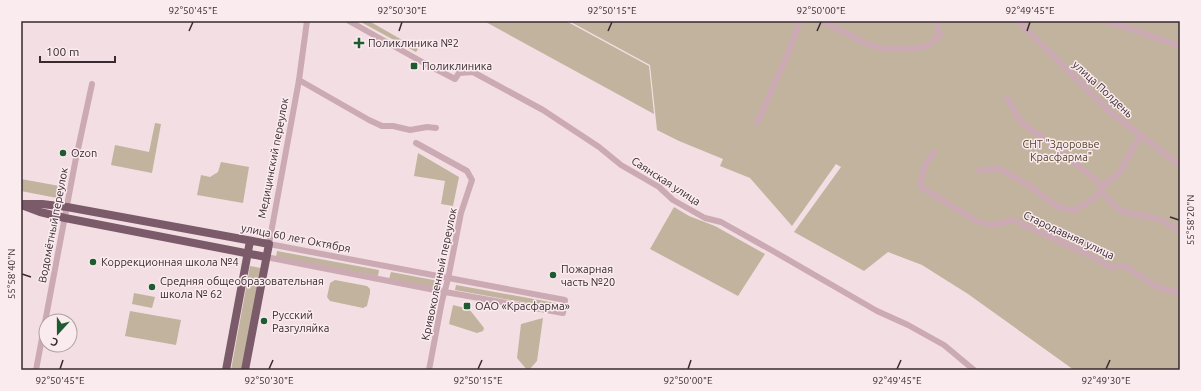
<svg xmlns="http://www.w3.org/2000/svg" width="1201" height="391" font-family="Ubuntu,sans-serif">
<rect width="100%" height="100%" fill="#f3dfe3"/>
<!-- green -->
<g fill="#c2b39e">
<path d="M359,21H369L418,49L416,52Z"/>
<path d="M484,21H566L649,66L654,114Z"/>
<path d="M569,21H1180V370H1074L968,294L922,265L888,252L864,271L794,232L841,167L836,164L792,226L750,178L720,166L723,159L679,141L657,130L650,65Z"/>
<path d="M155,123L161,124L152,173L111,165L115,145L149,152Z"/>
<path d="M418,153L459,177L453,206L441,204L445,181L414,176Z"/>
<path d="M221,162L249,167L243,203L197,195L201,175L210,177L218,172Z"/>
<path d="M21,179L65,187L62,199L21,191Z"/>
<path d="M674,207L689,216L715,226L765,254L738,296L650,249Z"/>
<path d="M277,251L379,270L378,276L276,257Z"/>
<path d="M250,266L261,268L242,370H231Z"/>
<path d="M391,272L439,281L438,288L389,279Z"/>
<path d="M335,280L367,286L370,289V293L367,306L363,308L330,301L327,297L330,283Z"/>
<path d="M456,285L556,303L555,308L455,290Z"/>
<path d="M134,293L155,297L152,308L132,304Z"/>
<path d="M453,305L469,309L481,324L484,328L483,331L477,333L449,324Z"/>
<path d="M130,311L181,320L176,345L125,336Z"/>
<path d="M543,318L537,361L529,370H527L517,358L521,324Z"/>
</g>
<g fill="none" stroke-linecap="round" stroke-linejoin="round">
<!-- minor -->
<g stroke="#ccaab4" stroke-width="6">
<path d="M349,21L424,63L455,79L459,73L473,72L543,110L599,147L621,165L659,187L673,200L705,218L721,222L773,251L877,311L908,325L944,345L974,370"/>
<path d="M823,21L863,42L880,48H915L928,46L940,35L936,21"/>
<path d="M1018,21L1110,112L1180,165"/>
<path d="M1104,21L1134,30L1180,46"/>
<path d="M299,80L369,120L382,126H393L410,130L427,127L436,128"/>
<path d="M1007,98L1021,122L1054,146L1103,186"/>
<path d="M757,123L787,56L800,21"/>
<path d="M416,143L467,171L472,180L461,213L448,279L442,301L429,370"/>
<path d="M935,152C925,161 921,174 921,187L976,221L986,224H998L1013,220L1083,252L1111,267H1127L1157,287L1180,293"/>
<path d="M979,170L1000,169L1030,186L1054,204L1064,209L1075,210L1095,198L1103,186L1120,172L1140,136"/>
<path d="M1101,191L1117,208L1125,212L1159,219L1180,231"/>
<path d="M266,257L445,292L563,313L565,300L269,244L299,80L307,21"/>
<path d="M36,370L75,163L92,84"/>
</g>
<!-- major -->
<g stroke="#7b5b69" stroke-width="8">
<path d="M21,204H42L67,207L269,244L245,370"/>
<path d="M24,206L40,212L65,218L266,257"/>
<path d="M226,370L250,241"/>
</g>
</g>
<!-- ticks -->
<path fill="none" stroke="#392a31" stroke-width="1.5" d="M189,31L193,22M399,31L402,22M608,31L612,22M817,31L821,22M1027,31L1030,22M1170,217L1179,220M22,274L31,277M60,369L63,360M269,369L273,360M478,369L482,360M688,369L691,360M897,369L901,360M1106,369L1110,360"/>
<!-- markers -->
<g fill="#1e5b31" stroke="#faebef" stroke-width="1.5">
<path d="M357 37h4v4h4v4h-4v4h-4v-4h-4v-4h4z"/>
<rect x="410" y="62" width="8" height="8" rx="2"/>
<circle cx="63" cy="153" r="4"/>
<circle cx="93" cy="262" r="4"/>
<circle cx="553" cy="275" r="4"/>
<circle cx="152" cy="287" r="4"/>
<rect x="463" y="302" width="8" height="8" rx="2"/>
<circle cx="264" cy="321" r="4"/>
</g>
<g text-anchor="middle" stroke-width="3" stroke-linejoin="round" paint-order="stroke">
<!-- poi labels -->
<g font-size="11" fill="#392a31" stroke="#faebef" text-anchor="start">
<text x="368" y="47">Поликлиника №2</text>
<text x="422" y="70">Поликлиника</text>
<text x="71" y="157">Ozon</text>
<text x="101" y="266">Коррекционная школа №4</text>
<text x="561" y="273">Пожарная<tspan x="561" dy="13">часть №20</tspan></text>
<text x="160" y="285">Средняя общеобразовательная<tspan x="160" dy="13">школа № 62</tspan></text>
<text x="475" y="310">ОАО «Красфарма»</text>
<text x="272" y="319">Русский<tspan x="272" dy="13">Разгуляйка</tspan></text>
</g>
<!-- street labels -->
<g font-size="11" fill="#392a31" stroke="#faebef">
<text transform="translate(1103 89) rotate(43)" y="4">улица Полдень</text>
<text transform="translate(273 158) rotate(-79)" y="4">Медицинский переулок</text>
<text transform="translate(666 181) rotate(33)" y="4">Саянская улица</text>
<text transform="translate(53 225) rotate(-79)" y="4">Водомётный переулок</text>
<text transform="translate(1069 235) rotate(25)" y="4">Стародавняя улица</text>
<text transform="translate(296 238) rotate(11)" y="4">улица 60 лет Октября</text>
<text transform="translate(439 274) rotate(-78)" y="4">Кривоколенный переулок</text>
</g>
<!-- park labels -->
<g font-size="11" fill="#57462d" stroke="#faebef">
<text x="1061" y="148">СНТ "Здоровье<tspan x="1061" dy="13">Красфарма"</tspan></text>
</g>
</g>
<!-- border -->
<rect width="1201" height="391" fill="none" stroke="#faebef" stroke-width="44"/>
<!-- north arrow -->
<g transform="translate(58 333) rotate(201)"><circle r="19" fill="#faebef" stroke="#ad9ea3"/>
<path d="M0-3L7 15L0 10L-7 15Z" fill="#1e5b31"/>
<text y="-6" font-size="11" font-weight="bold" text-anchor="middle" fill="#392a31">С</text>
</g>
<!-- scale -->
<path d="M40 56v6h75v-6" fill="none" stroke="#392a31" stroke-width="2"/>
<text x="46" y="56" font-size="12" fill="#392a31" stroke="#faebef" stroke-width="3" paint-order="stroke">100 m</text>
<rect x="22" y="22" width="1157" height="347" fill="none" stroke="#392a31" stroke-width="1.5"/>
<g font-size="10" text-anchor="middle" fill="#392a31">
<text x="193" y="14">92°50'45"E</text>
<text x="402" y="14">92°50'30"E</text>
<text x="612" y="14">92°50'15"E</text>
<text x="821" y="14">92°50'00"E</text>
<text x="1030" y="14">92°49'45"E</text>
<text transform="translate(1190 220) rotate(-90)" y="4">55°58'20"N</text>
<text transform="translate(11 274) rotate(-90)" y="4">55°58'40"N</text>
<text x="60" y="384">92°50'45"E</text>
<text x="269" y="384">92°50'30"E</text>
<text x="478" y="384">92°50'15"E</text>
<text x="688" y="384">92°50'00"E</text>
<text x="897" y="384">92°49'45"E</text>
<text x="1106" y="384">92°49'30"E</text>
</g>
</svg>
